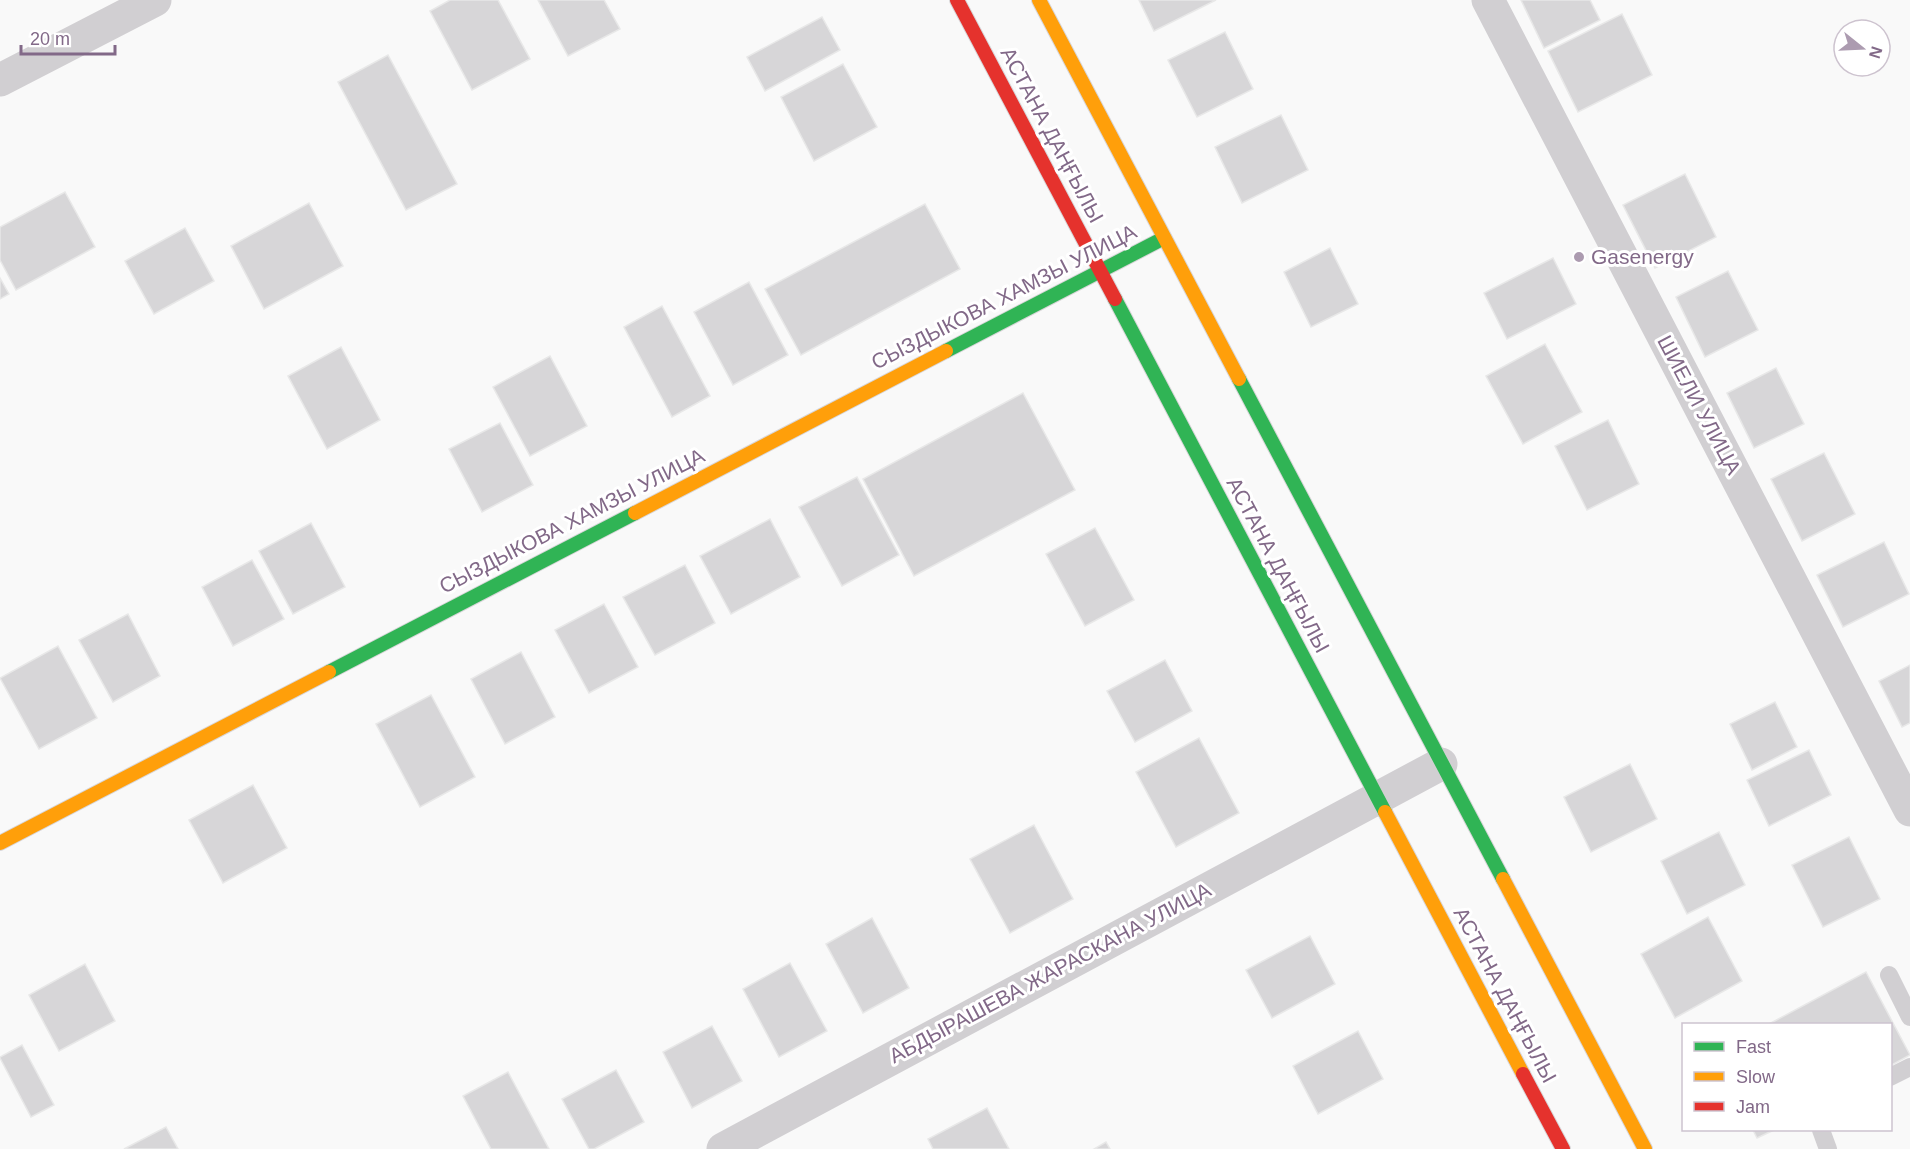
<svg xmlns="http://www.w3.org/2000/svg" width="1910" height="1149" font-family="Helvetica,sans-serif">
<rect width="100%" height="100%" fill="#f9f9f9"/>
<!-- building -->
<g fill="#d7d6d8" stroke="#e8e8e8" stroke-width="1.5">
<path d="M450,0H498L530,59L472,90L430,11Z"/>
<path d="M538,0H604L620,29L568,56Z"/>
<path d="M1139,0H1216L1154,31Z"/>
<path d="M1521,0H1590L1600,20L1544,48Z"/>
<path d="M1622,14L1652,75L1578,112L1548,51Z"/>
<path d="M822,17L840,50L765,91L747,57Z"/>
<path d="M1225,32L1253,89L1197,117L1168,60Z"/>
<path d="M388,55L457,184L406,210L338,82Z"/>
<path d="M843,64L877,127L814,161L781,97Z"/>
<path d="M1281,115L1308,170L1242,203L1215,147Z"/>
<path d="M1685,174L1716,237L1655,268L1623,205Z"/>
<path d="M65,192L95,247L16,290L0,260V227Z"/>
<path d="M309,203L343,266L264,309L231,246Z"/>
<path d="M925,204L960,269L801,355L765,289Z"/>
<path d="M185,228L214,281L154,314L125,261Z"/>
<path d="M1330,248L1358,304L1311,327L1284,272Z"/>
<path d="M1553,258L1576,304L1507,339L1484,293Z"/>
<path d="M1728,271L1758,330L1705,357L1676,297Z"/>
<path d="M0,278L9,294L0,299Z"/>
<path d="M749,282L788,355L733,385L694,312Z"/>
<path d="M662,306L710,396L672,417L624,327Z"/>
<path d="M1545,344L1582,412L1523,444L1486,376Z"/>
<path d="M341,347L380,420L327,449L288,376Z"/>
<path d="M550,356L587,426L530,456L493,387Z"/>
<path d="M1776,368L1804,424L1754,448L1727,393Z"/>
<path d="M1023,393L1075,490L914,576L863,479Z"/>
<path d="M1608,420L1639,484L1587,510L1555,446Z"/>
<path d="M500,423L533,485L482,512L449,449Z"/>
<path d="M1824,453L1855,514L1802,541L1771,479Z"/>
<path d="M857,477L899,555L842,586L799,507Z"/>
<path d="M770,519L800,577L731,614L700,556Z"/>
<path d="M311,523L345,587L293,614L259,551Z"/>
<path d="M1095,528L1134,600L1085,626L1046,554Z"/>
<path d="M1884,542L1909,594L1843,627L1817,575Z"/>
<path d="M252,560L284,619L233,646L202,587Z"/>
<path d="M685,565L715,623L655,655L623,597Z"/>
<path d="M604,604L638,667L589,693L555,630Z"/>
<path d="M128,614L160,676L113,702L79,640Z"/>
<path d="M58,646L97,718L39,749L0,678Z"/>
<path d="M521,652L555,717L505,744L471,679Z"/>
<path d="M1165,660L1192,711L1135,742L1107,691Z"/>
<path d="M1910,665V723L1902,727L1879,681Z"/>
<path d="M431,695L475,777L420,807L376,724Z"/>
<path d="M1775,702L1797,747L1752,770L1730,724Z"/>
<path d="M1199,738L1239,813L1176,847L1136,772Z"/>
<path d="M1809,750L1831,795L1769,826L1747,780Z"/>
<path d="M1630,764L1657,819L1591,852L1564,797Z"/>
<path d="M253,785L287,848L223,883L189,820Z"/>
<path d="M1034,825L1073,899L1010,933L970,859Z"/>
<path d="M1719,832L1745,885L1687,914L1661,861Z"/>
<path d="M1849,837L1880,899L1823,927L1792,865Z"/>
<path d="M1708,917L1742,981L1675,1018L1641,954Z"/>
<path d="M872,918L909,988L863,1013L826,944Z"/>
<path d="M1310,936L1335,984L1272,1018L1246,970Z"/>
<path d="M790,963L827,1031L779,1057L743,989Z"/>
<path d="M85,964L115,1021L59,1051L29,995Z"/>
<path d="M1866,972L1910,1055L1890,1066V1024H1769Z"/>
<path d="M712,1026L742,1081L692,1108L663,1052Z"/>
<path d="M1358,1031L1383,1079L1318,1114L1293,1066Z"/>
<path d="M22,1045L54,1105L31,1117L0,1058V1057Z"/>
<path d="M616,1070L644,1122L594,1149H589L562,1099Z"/>
<path d="M508,1072L549,1149H491L463,1096Z"/>
<path d="M987,1108L1009,1149H933L928,1139Z"/>
<path d="M166,1127L178,1149H124Z"/>
<path d="M1753,1130H1774L1757,1138Z"/>
<path d="M1106,1142L1110,1149H1094Z"/>
</g>
<g fill="none" stroke-linecap="round" stroke-linejoin="round">
<!-- fast casing -->
<g stroke="#d8d6d8" stroke-width="16">
<g id="fast">
<path d="M1115,299L1385,812"/>
<path d="M946,351L1164,238"/>
<path d="M1239,379L1503,879"/>
<path d="M329,672L635,513"/>
</g>
</g>
<!-- slow casing -->
<g stroke="#d8d6d8" stroke-width="16">
<g id="slow">
<path d="M1039,0L1239,379"/>
<path d="M635,513L946,351"/>
<path d="M1385,812L1523,1074"/>
<path d="M0,843L329,672"/>
<path d="M1503,879L1645,1149"/>
</g>
</g>
<!-- jam casing -->
<g stroke="#d8d6d8" stroke-width="16">
<g id="jam">
<path d="M957,0L1115,299"/>
<path d="M1523,1074L1563,1149"/>
</g>
</g>
<!-- lane -->
<g stroke="#d1cfd2" stroke-width="18">
<path d="M1889,975L1910,1017"/>
<path d="M1890,1077L1910,1067"/>
<path d="M1821,1130L1828,1149"/>
</g>
<!-- street -->
<g stroke="#d1cfd2" stroke-width="33">
<path d="M1488,0L1910,810"/>
<path d="M0,80L155,0"/>
<path d="M723,1149L1441,764"/>
</g>
<!-- fast -->
<use href="#fast" stroke="#30b455" stroke-width="14"/>
<!-- slow -->
<use href="#slow" stroke="#ff9f0a" stroke-width="14"/>
<!-- jam -->
<use href="#jam" stroke="#e5322d" stroke-width="14"/>
</g>
<!-- markers -->
<circle fill="#ac9bb0" stroke="#fff" stroke-width="2" cx="1579" cy="257" r="6"/>
<g text-anchor="middle" stroke-width="6" stroke-linejoin="round" paint-order="stroke">
<!-- street labels -->
<g font-size="21" fill="#826988" stroke="#fff">
<text transform="translate(1052 135) rotate(62)" y="7">АСТАНА ДАҢҒЫЛЫ</text>
<text transform="translate(1004 297) rotate(-27)" y="7">СЫЗДЫКОВА ХАМЗЫ УЛИЦА</text>
<text transform="translate(1699 405) rotate(62)" y="7">ШИЕЛИ УЛИЦА</text>
<text transform="translate(572 521) rotate(-27)" y="7">СЫЗДЫКОВА ХАМЗЫ УЛИЦА</text>
<text transform="translate(1278 565) rotate(62)" y="7">АСТАНА ДАҢҒЫЛЫ</text>
<text transform="translate(1050 973) rotate(-28)" y="7">АБДЫРАШЕВА ЖАРАСКАНА УЛИЦА</text>
<text transform="translate(1505 995) rotate(62)" y="7">АСТАНА ДАҢҒЫЛЫ</text>
</g>
<!-- poi labels -->
<g font-size="21" fill="#826988" stroke="#fff" text-anchor="start">
<text x="1591" y="264">Gasenergy</text>
</g>
</g>
<!-- legend -->
<rect x="1682" y="1023" width="210" height="108" fill="#ffffff" stroke="#cdc3cf" stroke-width="1.5"/>
<rect x="1694" y="1042" width="30" height="9" fill="#30b455" stroke="#cdc3cf" stroke-width="1.5"/>
<text x="1736" y="1053" font-size="18" fill="#826988">Fast</text>
<rect x="1694" y="1072" width="30" height="9" fill="#ff9f0a" stroke="#cdc3cf" stroke-width="1.5"/>
<text x="1736" y="1083" font-size="18" fill="#826988">Slow</text>
<rect x="1694" y="1102" width="30" height="9" fill="#e5322d" stroke="#cdc3cf" stroke-width="1.5"/>
<text x="1736" y="1113" font-size="18" fill="#826988">Jam</text>
<!-- north arrow -->
<g transform="translate(1862 48) rotate(108)"><circle r="28" fill="#ffffff" stroke="#cdc3cf" stroke-width="1.5"/>
<path d="M0-4.5L10 22L0 15L-10 22Z" fill="#ac9bb0"/>
<text y="-9" font-size="16" font-weight="bold" text-anchor="middle" fill="#826988">N</text>
</g>
<!-- scale -->
<path d="M21 45v9h94v-9" fill="none" stroke="#826988" stroke-width="3"/>
<text x="30" y="45" font-size="18" fill="#826988" stroke="#ffffff" stroke-width="4.5" paint-order="stroke">20 m</text>
</svg>
